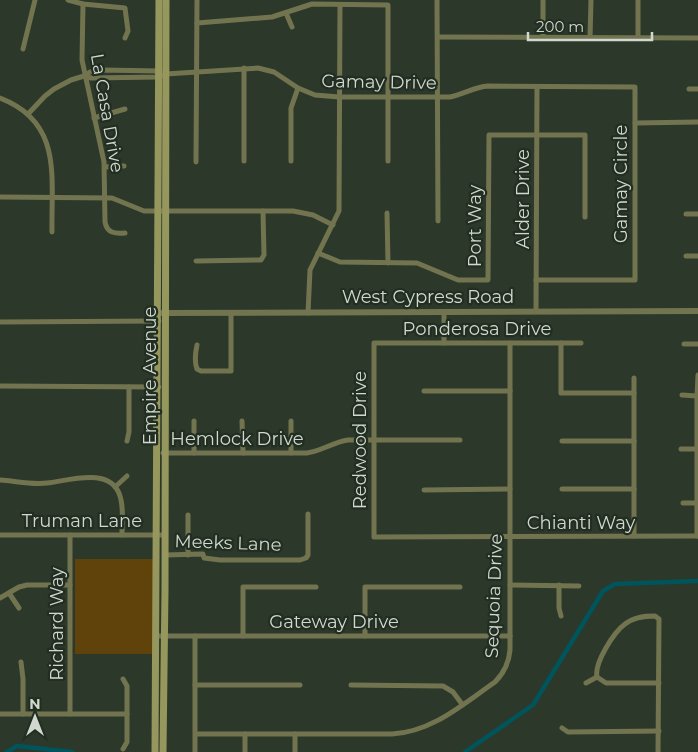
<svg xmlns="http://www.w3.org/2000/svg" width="698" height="752" font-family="Montserrat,sans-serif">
<rect width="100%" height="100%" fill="#2c382a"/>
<!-- green -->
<rect fill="#60430b" x="75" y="559" width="78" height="95"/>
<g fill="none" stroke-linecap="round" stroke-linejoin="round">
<!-- canal -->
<g stroke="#00545b" stroke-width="4.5">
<path d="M7,752L17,746L72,752"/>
<path d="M465,752L533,705L603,591L615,584L698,581"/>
</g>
<!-- minor -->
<g stroke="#727450" stroke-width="5">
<path d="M68,0L83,4L125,8L128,31L125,38"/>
<path d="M437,0L438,221"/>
<path d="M638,0V38"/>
<path d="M83,4L82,60L104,162L105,222C107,233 115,234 125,233"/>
<path d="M286,13L292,27"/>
<path d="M197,23L272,17L312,4L388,5V161"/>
<path d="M438,37L698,38"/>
<path d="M543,37V0"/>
<path d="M590,38L591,0"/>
<path d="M23,49L35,0"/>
<path d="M84,76L91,78L159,77L166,74L258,68L274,72L298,88L315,95L339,97H450C464,94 474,87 488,86L635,87V280H536"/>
<path d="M689,89H698"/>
<path d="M0,98C63,122 51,177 52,232"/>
<path d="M28,114L45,96L54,89L71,80L84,76L90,72L101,70L160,71"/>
<path d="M94,118L125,109"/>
<path d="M635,123L698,122"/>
<path d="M244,161V68"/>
<path d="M291,161V108L298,88"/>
<path d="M196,162L197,0"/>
<path d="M105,167L124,166"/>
<path d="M0,197L112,198L144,211H293L313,215L333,225"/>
<path d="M387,213L388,263"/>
<path d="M686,214H698"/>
<path d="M318,253L340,262L417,263L458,280H488L489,135H585V217"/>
<path d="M686,256H698"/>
<path d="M196,261L261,260L264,255L263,211"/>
<path d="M536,311L537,87"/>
<path d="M444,312V343"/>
<path d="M308,313L310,270L339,211L340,5"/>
<path d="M0,322L159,321"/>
<path d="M561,343V393H634"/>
<path d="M581,343H374V537L698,536"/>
<path d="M684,344H698"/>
<path d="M197,345C195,354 194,361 197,369L201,371H231V313"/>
<path d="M0,386L159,387"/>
<path d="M424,391H510"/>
<path d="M682,395L697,396"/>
<path d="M194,421V453"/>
<path d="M242,421L243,453"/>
<path d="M127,441L129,432V387"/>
<path d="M562,441H634"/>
<path d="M681,449H696"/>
<path d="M163,453H307C322,451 333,442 348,440H460"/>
<path d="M291,453V421"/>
<path d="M0,480C16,481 31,485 47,483C68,481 111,466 120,496C124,508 122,522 122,535"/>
<path d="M115,487L127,476"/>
<path d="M562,489H634"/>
<path d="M424,490L510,489"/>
<path d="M683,503H698"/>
<path d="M188,515V555"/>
<path d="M0,535H165"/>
<path d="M70,535V714"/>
<path d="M634,536V378"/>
<path d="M697,536V396L698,375"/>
<path d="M165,555L203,554L204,558L220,560H300L306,558L308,555V514"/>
<path d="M510,585L579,586"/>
<path d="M559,585V608L561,616"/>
<path d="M9,593L19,608"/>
<path d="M0,598L19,587L27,585H70"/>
<path d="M157,636H510"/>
<path d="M195,636V752"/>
<path d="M243,636V587H316"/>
<path d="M365,636V587H460"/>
<path d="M21,662L23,679V714"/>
<path d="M123,679L127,686V742L123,749"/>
<path d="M586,683L597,677"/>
<path d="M195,685H300"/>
<path d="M351,685L443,686L453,692L462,704"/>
<path d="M0,714H127"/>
<path d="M562,728L568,732L659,731"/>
<path d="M196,734H392C432,732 463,704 495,682C504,673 509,663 510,650V343"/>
<path d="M245,752V734"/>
<path d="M295,752V734"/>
<path d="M658,752L659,619L655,616C644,616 634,617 625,624C614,632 594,663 597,677L606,683H659"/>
</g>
<!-- tertiary -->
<path stroke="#727450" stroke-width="6" d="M162,313L698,311"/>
<!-- secondary -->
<g stroke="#95975d" stroke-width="7">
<path d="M155,752L159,0"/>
<path d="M163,752L165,590L166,0"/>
</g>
</g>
<g text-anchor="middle" stroke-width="4.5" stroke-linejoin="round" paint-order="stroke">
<!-- street labels -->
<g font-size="18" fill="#d1d8cf" stroke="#222e21">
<text transform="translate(379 82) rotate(1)" y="6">Gamay Drive</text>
<text transform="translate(107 113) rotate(80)" y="6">La Casa Drive</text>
<text transform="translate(621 184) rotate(-90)" y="6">Gamay Circle</text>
<text transform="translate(523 199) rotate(-90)" y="6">Alder Drive</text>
<text transform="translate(475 226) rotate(-90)" y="6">Port Way</text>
<text x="428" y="303">West Cypress Road</text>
<text x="477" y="335">Ponderosa Drive</text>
<text transform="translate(150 376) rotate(-90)" y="6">Empire Avenue</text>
<text x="237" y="445">Hemlock Drive</text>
<text transform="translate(360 440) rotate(-90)" y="6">Redwood Drive</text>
<text x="82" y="527">Truman Lane</text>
<text x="581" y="529">Chianti Way</text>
<text transform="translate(228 543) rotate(2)" y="6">Meeks Lane</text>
<text transform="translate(494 596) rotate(-88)" y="6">Sequoia Drive</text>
<text x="334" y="628">Gateway Drive</text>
<text transform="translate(57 624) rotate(-90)" y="6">Richard Way</text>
</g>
</g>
<!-- north arrow -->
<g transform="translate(35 717)" stroke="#222e21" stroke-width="4" paint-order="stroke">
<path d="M0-4L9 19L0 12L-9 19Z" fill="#d1d8cf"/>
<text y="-8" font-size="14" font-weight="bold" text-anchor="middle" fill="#d1d8cf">N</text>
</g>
<!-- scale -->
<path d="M528 32v8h124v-8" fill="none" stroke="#d1d8cf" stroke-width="2.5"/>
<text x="536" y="32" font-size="15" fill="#d1d8cf" stroke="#222e21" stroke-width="4" paint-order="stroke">200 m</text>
</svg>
